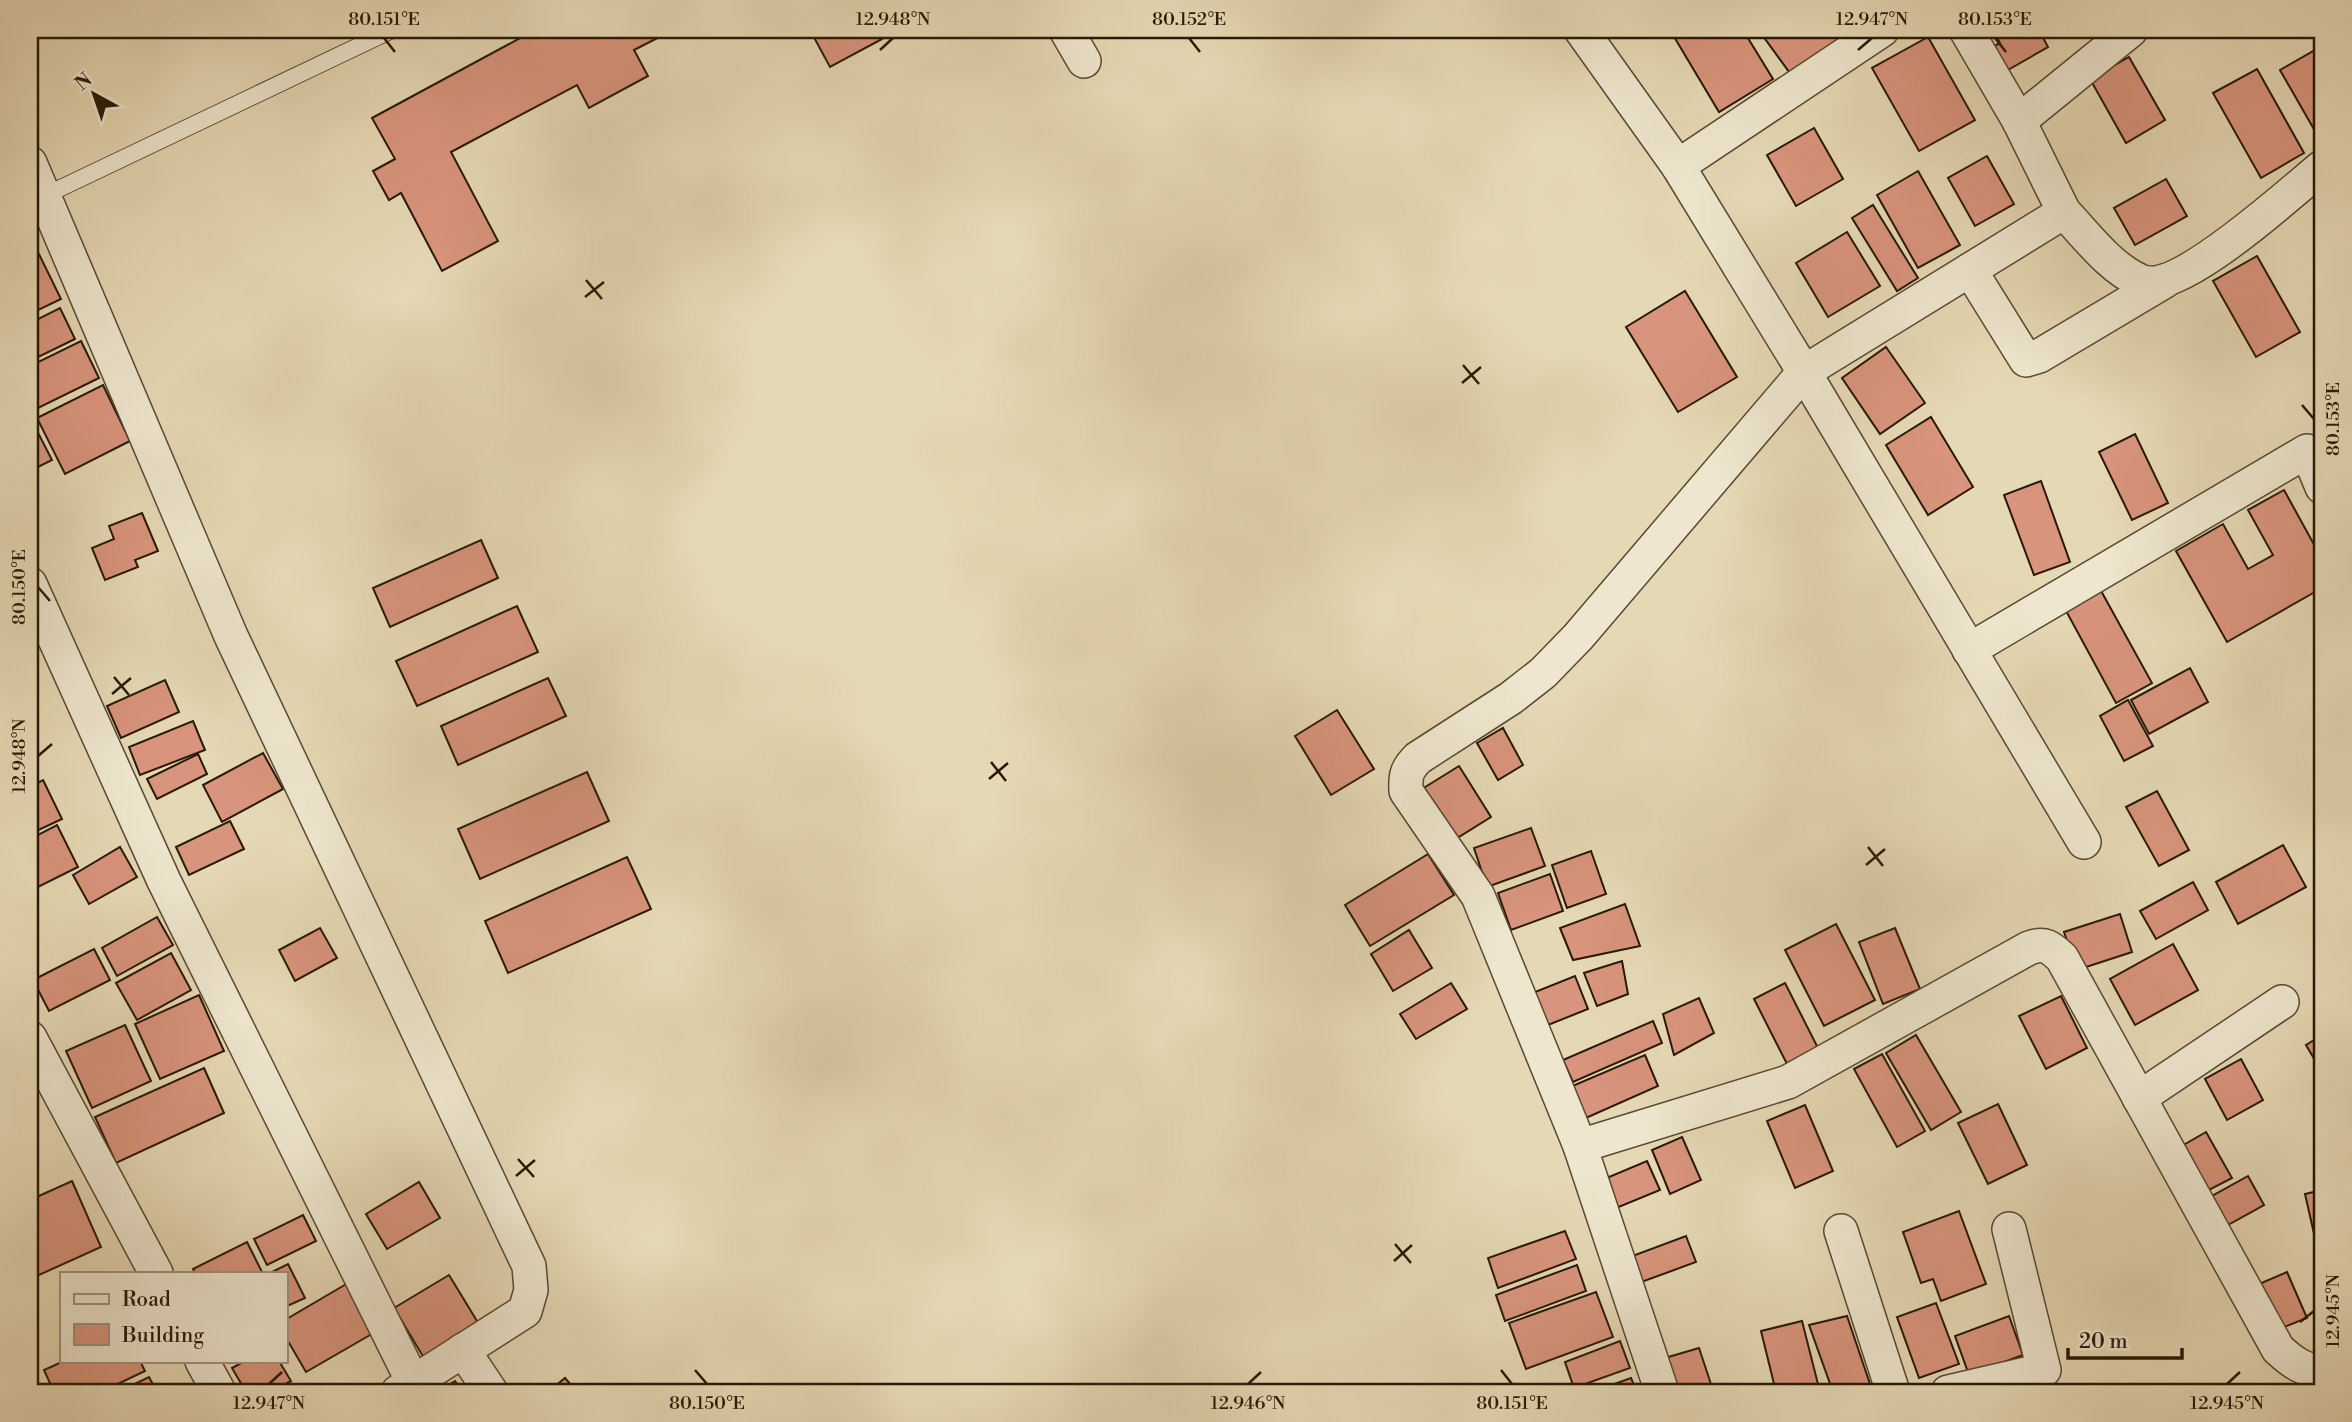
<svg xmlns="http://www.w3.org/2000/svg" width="2352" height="1422" font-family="'Libre Bodoni',serif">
<rect width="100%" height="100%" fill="#e5d8b4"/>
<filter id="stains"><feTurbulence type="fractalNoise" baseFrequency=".00286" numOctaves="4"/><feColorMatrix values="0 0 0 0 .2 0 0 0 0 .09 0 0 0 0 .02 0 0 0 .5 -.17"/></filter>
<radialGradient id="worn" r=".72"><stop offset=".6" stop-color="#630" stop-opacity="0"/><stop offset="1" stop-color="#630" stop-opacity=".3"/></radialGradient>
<!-- building -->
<g fill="#d8947c" stroke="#291906" stroke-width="2">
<path d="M535,30H673L634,50L648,76L589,108L577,85L451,152L498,241L442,271L401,193L389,200L373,171L395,159L372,118Z"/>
<path d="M810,30H877L882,39L830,67Z"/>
<path d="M1670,30H1743L1773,79L1719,112Z"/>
<path d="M1763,30H1834L1844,44L1795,80L1760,32Z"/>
<path d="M1993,30H2039L2048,47L2001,74L1987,50L2000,43Z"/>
<path d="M1928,37L1975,120L1919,151L1872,68Z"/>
<path d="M2322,46V136L2319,138L2280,70Z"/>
<path d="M2129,57L2165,120L2126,143L2090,79Z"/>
<path d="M2257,69L2304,153L2261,178L2213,93Z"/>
<path d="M1814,128L1843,179L1796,206L1767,155Z"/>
<path d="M1987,156L2014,204L1975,226L1948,178Z"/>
<path d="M1918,171L1960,245L1918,268L1877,195Z"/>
<path d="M2166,179L2187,216L2135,245L2114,208Z"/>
<path d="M1873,205L1918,278L1897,291L1852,218Z"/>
<path d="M1847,232L1880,286L1828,317L1796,263Z"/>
<path d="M35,246L61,299L30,314V249Z"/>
<path d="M2257,256L2300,332L2256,357L2213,281Z"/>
<path d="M1685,291L1737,377L1678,412L1626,327Z"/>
<path d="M60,308L75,339L30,361V323Z"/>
<path d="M81,341L99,378L30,412V366Z"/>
<path d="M1886,347L1925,403L1880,434L1842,378Z"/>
<path d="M103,385L130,441L65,474L37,418Z"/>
<path d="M30,417L52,460L30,471Z"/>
<path d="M1931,417L1973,487L1928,515L1886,445Z"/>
<path d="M2135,434L2168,503L2132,520L2099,452Z"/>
<path d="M2041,481L2070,562L2034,575L2004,495Z"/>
<path d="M2284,490L2322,559V588L2227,642L2176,551L2223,524L2248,569L2273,555L2248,510Z"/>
<path d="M142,513L158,551L135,560L138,567L105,580L92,548L114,539L109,526Z"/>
<path d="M481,540L498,578L390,627L373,588Z"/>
<path d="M2100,589L2152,683L2116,703L2065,609Z"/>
<path d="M517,606L538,652L417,706L396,661Z"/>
<path d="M2190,668L2208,702L2149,734L2131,700Z"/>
<path d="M548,678L566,716L458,765L441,726Z"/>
<path d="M165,680L179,712L121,738L107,706Z"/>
<path d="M2128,700L2153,746L2124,761L2100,716Z"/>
<path d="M1337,710L1374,769L1331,795L1295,736Z"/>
<path d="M193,721L205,750L140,775L129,747Z"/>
<path d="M1503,728L1523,765L1498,780L1477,743Z"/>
<path d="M263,753L283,789L222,822L203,785Z"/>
<path d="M198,754L207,774L157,799L147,779Z"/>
<path d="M1459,766L1491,817L1454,840L1422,789Z"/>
<path d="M587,772L609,821L480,879L458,829Z"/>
<path d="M43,780L62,819L30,834V787Z"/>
<path d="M2157,791L2189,850L2159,866L2126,807Z"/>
<path d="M230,821L244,849L189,875L176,847Z"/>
<path d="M57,825L78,867L30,891V839Z"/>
<path d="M1531,828L1545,866L1487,887L1474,848Z"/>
<path d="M2283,845L2306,887L2238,924L2216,882Z"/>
<path d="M120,847L137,877L89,904L73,875Z"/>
<path d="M1591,851L1606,894L1567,908L1552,865Z"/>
<path d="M1428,854L1454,895L1370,946L1345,905Z"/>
<path d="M627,857L651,909L508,973L485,921Z"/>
<path d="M1550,874L1563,911L1511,930L1498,893Z"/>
<path d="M2193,882L2208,910L2156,939L2140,911Z"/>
<path d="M1625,904L1640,946L1573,960L1560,928Z"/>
<path d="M2120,914L2132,952L2077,970L2064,932Z"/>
<path d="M157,917L173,945L117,976L102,948Z"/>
<path d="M1836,924L1875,1000L1824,1026L1785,950Z"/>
<path d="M320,928L337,958L295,981L279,950Z"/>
<path d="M1895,928L1920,989L1883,1004L1859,942Z"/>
<path d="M1409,930L1432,968L1393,991L1371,954Z"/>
<path d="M2173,944L2198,990L2135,1025L2110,979Z"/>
<path d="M94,949L110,980L49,1011L33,980Z"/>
<path d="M171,953L191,990L137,1020L116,983Z"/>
<path d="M1622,961L1628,994L1597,1006L1584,973Z"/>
<path d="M1575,976L1588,1009L1543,1027L1530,994Z"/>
<path d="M1451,983L1467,1009L1416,1039L1400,1014Z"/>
<path d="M1785,983L1818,1048L1787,1064L1754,999Z"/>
<path d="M199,995L224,1051L160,1079L135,1024Z"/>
<path d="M2061,996L2087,1048L2046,1069L2019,1016Z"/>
<path d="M1699,998L1714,1033L1674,1055L1663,1014Z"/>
<path d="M1653,1021L1662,1043L1573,1082L1563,1060Z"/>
<path d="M125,1025L151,1081L92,1108L66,1051Z"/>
<path d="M1916,1035L1961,1112L1931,1130L1886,1053Z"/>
<path d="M2322,1035V1072L2306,1045Z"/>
<path d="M1882,1054L1925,1131L1897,1147L1854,1069Z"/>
<path d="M1645,1055L1658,1086L1577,1122L1563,1090Z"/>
<path d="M2241,1059L2263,1100L2227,1120L2205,1079Z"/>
<path d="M204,1068L224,1113L116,1163L95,1117Z"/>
<path d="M1998,1104L2027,1165L1988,1184L1958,1123Z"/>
<path d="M1805,1105L1833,1171L1795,1188L1767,1121Z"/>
<path d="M2206,1132L2232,1178L2205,1192L2180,1147Z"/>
<path d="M1682,1137L1701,1180L1670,1194L1652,1150Z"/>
<path d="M1647,1161L1660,1190L1609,1211L1597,1182Z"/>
<path d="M2248,1176L2264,1205L2228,1225L2212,1196Z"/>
<path d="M72,1181L101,1247L30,1279V1200Z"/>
<path d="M419,1182L440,1218L387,1249L366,1214Z"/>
<path d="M2322,1190V1259L2320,1260L2305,1194Z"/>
<path d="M1959,1211L1986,1284L1941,1301L1933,1279L1921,1283L1903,1232Z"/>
<path d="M303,1215L316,1241L267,1265L254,1239Z"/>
<path d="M1565,1231L1576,1259L1498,1288L1488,1258Z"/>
<path d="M1686,1236L1696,1262L1636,1284L1627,1258Z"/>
<path d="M247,1242L262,1272L195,1273L193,1269Z"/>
<path d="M288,1264L305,1298L285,1307V1273H270Z"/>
<path d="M1577,1265L1586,1291L1505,1321L1496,1295Z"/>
<path d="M2322,1268V1303L2315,1270Z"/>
<path d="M2287,1272L2307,1318L2279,1329L2259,1284Z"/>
<path d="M449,1275L480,1326L424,1358L394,1308Z"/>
<path d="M348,1283L377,1331L306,1372L285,1336V1320Z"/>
<path d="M1596,1292L1613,1337L1526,1369L1509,1323Z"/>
<path d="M1936,1303L1959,1364L1919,1378L1897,1317Z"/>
<path d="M1847,1316L1871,1387L1852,1392H1833L1809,1325Z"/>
<path d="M2009,1316L2023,1355L1969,1375L1955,1336Z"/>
<path d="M1802,1321L1820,1392H1776L1761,1331Z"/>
<path d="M1620,1341L1630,1368L1574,1388L1565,1362Z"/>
<path d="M1699,1348L1711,1384L1687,1392H1676L1665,1358Z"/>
<path d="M64,1361H140L145,1371L101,1392H54L44,1370Z"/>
<path d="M245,1361H279L291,1381L271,1392H246L232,1368Z"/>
<path d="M149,1377L157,1392H118Z"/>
<path d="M565,1378L577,1392H548Z"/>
<path d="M1631,1378L1637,1392H1592Z"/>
<path d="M455,1381L463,1392H437Z"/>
</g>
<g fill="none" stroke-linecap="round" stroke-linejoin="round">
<!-- service casing -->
<g stroke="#584932" stroke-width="18">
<path id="service" d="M44,196L392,30"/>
</g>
<!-- minor casing -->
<g stroke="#584932" stroke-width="36">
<g id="minor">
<path d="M1066,30L1084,61"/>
<path d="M1581,30L1678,166L1804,372L2084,842"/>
<path d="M2019,121L2131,30"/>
<path d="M30,163L231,636L529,1266L531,1290L525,1311L398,1392"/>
<path d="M1678,166L1882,30"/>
<path d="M2064,212C2087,236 2109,267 2140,281C2178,297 2291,192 2322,167"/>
<path d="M1970,270L2026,360L2039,356L2165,281"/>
<path d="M30,584L164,881L413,1382"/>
<path d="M1969,650L2307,451L2322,487"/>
<path d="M30,1038L156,1273"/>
<path d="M2139,1098L2282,1002"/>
<path d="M1580,1146L1788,1082L2029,948C2045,942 2050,947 2062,958L2278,1349C2292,1362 2303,1370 2322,1372"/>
<path d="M1841,1231L1893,1392"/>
<path d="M463,1350L491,1392"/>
<path d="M202,1361L219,1392"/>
<path d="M1662,1392L1580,1146L1478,896L1406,791C1405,775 1407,769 1418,758L1511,698L1543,673L1578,637L1804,372L2064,212L2019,121L1966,30"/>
<path d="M1948,1392L2044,1370L2009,1229"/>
</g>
</g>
<!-- service -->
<use href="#service" stroke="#eee6ce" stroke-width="16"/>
<!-- minor -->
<use href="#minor" stroke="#eee6ce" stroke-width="33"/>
</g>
<!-- ticks -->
<path fill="none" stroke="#291906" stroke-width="2.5" d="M384,38L395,52M1189,38L1200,52M1995,38L2006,52M880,50L893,38M1858,50L1872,38M586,280L602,299M585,297L604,282M1463,365L1479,384M1462,383L1481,367M2302,405L2314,419M38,587L50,601M114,677L129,695M112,694L131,678M38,756L52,744M991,762L1006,781M989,779L1008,763M1868,847L1883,866M1866,865L1885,849M518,1159L534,1177M516,1176L535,1160M1395,1244L1411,1263M1394,1261L1412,1245M2300,1322L2314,1311M695,1370L707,1384M1501,1370L1512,1384M269,1384L282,1372M1248,1384L1261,1372M2227,1384L2240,1372"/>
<!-- margin -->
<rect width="2352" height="1422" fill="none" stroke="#e5d8b4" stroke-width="77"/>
<!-- legend -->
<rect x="60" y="1272" width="228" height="91" fill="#eee6ce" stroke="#9f947e" stroke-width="2"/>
<rect x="74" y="1294" width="35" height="10" fill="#eee6ce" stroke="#9f947e" stroke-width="2"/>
<text x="122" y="1306" font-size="21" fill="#291906">Road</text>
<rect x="74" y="1324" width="35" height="21" fill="#d8947c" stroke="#9f947e" stroke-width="2"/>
<text x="122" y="1342" font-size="21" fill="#291906">Building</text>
<!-- north arrow -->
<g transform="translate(94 94) rotate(320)" stroke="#eee6ce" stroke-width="5" paint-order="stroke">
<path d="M0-5L12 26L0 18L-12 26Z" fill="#291906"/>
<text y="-10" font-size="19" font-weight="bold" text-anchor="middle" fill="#291906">N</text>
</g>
<!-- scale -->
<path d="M2068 1348v10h114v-10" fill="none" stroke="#291906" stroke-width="3.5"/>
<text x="2079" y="1348" font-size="21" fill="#291906" stroke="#eee6ce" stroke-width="5" paint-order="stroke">20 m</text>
<rect x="38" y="38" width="2276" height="1346" fill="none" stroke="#291906" stroke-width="2.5"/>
<g font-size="18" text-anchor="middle" fill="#291906">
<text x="384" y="25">80.151°E</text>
<text x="893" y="25">12.948°N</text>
<text x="1189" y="25">80.152°E</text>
<text x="1872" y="25">12.947°N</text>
<text x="1995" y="25">80.153°E</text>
<text transform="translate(2333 419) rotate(-90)" y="6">80.153°E</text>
<text transform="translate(19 587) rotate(-90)" y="6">80.150°E</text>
<text transform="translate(19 756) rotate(-90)" y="6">12.948°N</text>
<text transform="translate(2333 1311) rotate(-90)" y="6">12.945°N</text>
<text x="269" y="1409">12.947°N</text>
<text x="707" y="1409">80.150°E</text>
<text x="1248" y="1409">12.946°N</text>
<text x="1512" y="1409">80.151°E</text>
<text x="2227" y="1409">12.945°N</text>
</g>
<rect width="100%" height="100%" filter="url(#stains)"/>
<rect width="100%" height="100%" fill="url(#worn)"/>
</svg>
